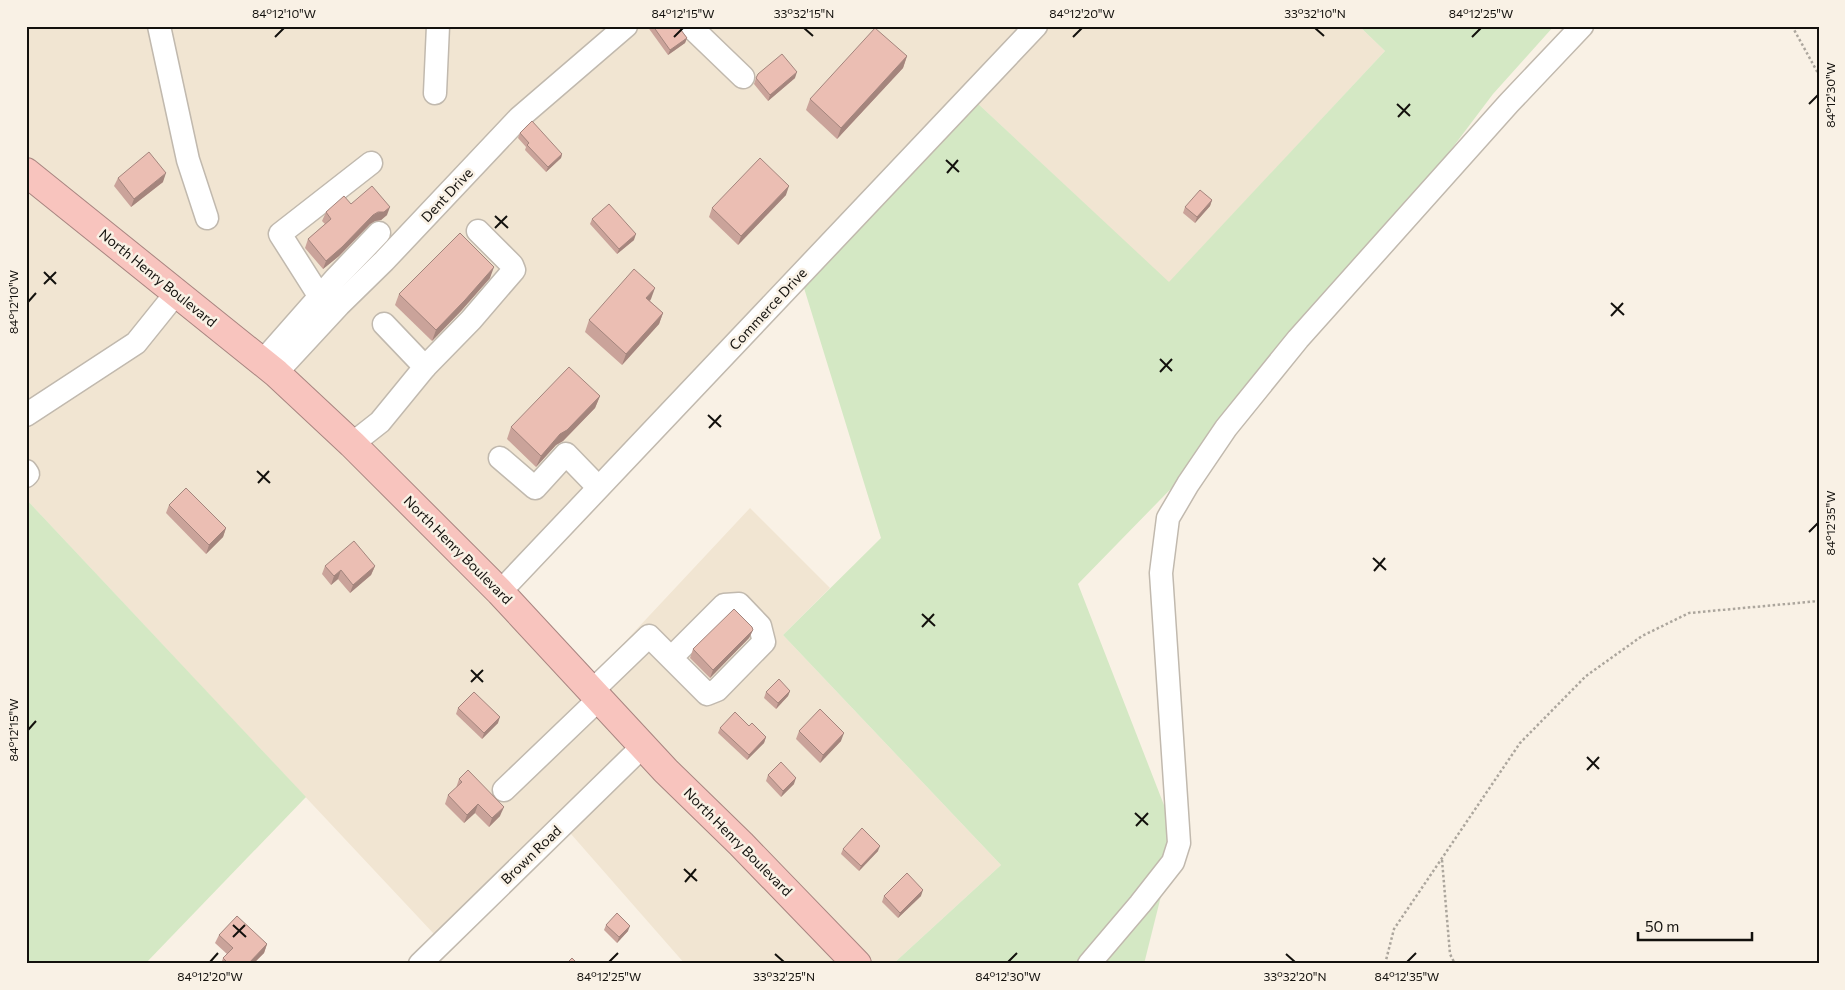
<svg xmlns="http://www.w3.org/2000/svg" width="1845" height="990" font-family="Commissioner,sans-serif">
<rect width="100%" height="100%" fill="#f9f1e5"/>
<!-- built -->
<path fill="#f1e5d2" d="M26,26H1359L1385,51L1169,283L974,100L501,592L591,678L750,508L830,588L783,635L1001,865L893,964H685L564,826L449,950L26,499Z"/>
<!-- green -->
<g fill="#d4e8c4">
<path d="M1359,26H1554L1493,94L1278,379L1078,584L1176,836L1144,964H893L1001,865L783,635L881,538L800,275L974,100L1169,282L1385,51Z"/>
<path d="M26,499L306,797L145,964H26Z"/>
</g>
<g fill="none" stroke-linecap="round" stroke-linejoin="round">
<!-- minor casing -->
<g stroke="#c1b9ae" stroke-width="25">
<g id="minor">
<path d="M159,26L188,160L207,218"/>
<path d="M690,26L743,77"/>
<path d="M435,93L438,26"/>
<path d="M320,297L280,234L371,163"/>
<path d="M262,362L336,278L379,233"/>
<path d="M425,367L471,320L514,270L512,265L478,231"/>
<path d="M276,373L339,305L384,261L519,118L626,26"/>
<path d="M26,415L136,343L177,292"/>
<path d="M352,444L380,422L425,367L384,324"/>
<path d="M500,458L535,488L566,454L598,487"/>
<path d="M26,471L28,474L26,476"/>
<path d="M500,592L1036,26"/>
<path d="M592,691L649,636L707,694L717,690L764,642L760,626L739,604L724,605L671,658"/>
<path d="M504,790L599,699"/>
<path d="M420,964L643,746"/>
<path d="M1089,964L1140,904L1173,862L1179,843L1161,573L1168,518L1188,484L1226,428L1298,339L1509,103L1582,26"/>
</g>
</g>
<!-- highway casing -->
<g stroke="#a88580" stroke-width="30">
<path id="highway" d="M26,172L276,373L352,444L500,592L666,771L741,844L857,964"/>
</g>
<!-- path -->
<g stroke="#aca69d" stroke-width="2.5" stroke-dasharray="2.5 2.5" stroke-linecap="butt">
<path d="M1792,26L1819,75"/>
<path d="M1442,860L1450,954L1455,964"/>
<path d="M1385,964L1394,929L1520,743L1586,676L1642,636L1689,613L1819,601"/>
</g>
<!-- minor -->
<use href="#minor" stroke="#fff" stroke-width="22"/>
<!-- highway -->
<use href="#highway" stroke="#f8c4be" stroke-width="28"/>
</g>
<!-- wall -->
<g fill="#caa39a">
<path d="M647,26H678L687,38L685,43L668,55Z"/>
<path d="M907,56L903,68L837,139L806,110L810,99Z"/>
<path d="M756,78H795L768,101L754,84Z"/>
<path d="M520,133L562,154L561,158L546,172L525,150L526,147L518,138Z"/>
<path d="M118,178L163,182L131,207L114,186Z"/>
<path d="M786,195L738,245L709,217L712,208Z"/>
<path d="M1212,200L1210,206L1195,223L1183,213L1185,207Z"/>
<path d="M351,204L387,215L381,220L375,221L370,224L339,256L323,269L305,248L308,239L325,224L322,221L326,212Z"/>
<path d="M592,219L634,240L617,254L590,224Z"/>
<path d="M490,278L461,311L432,341L395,305L399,294Z"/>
<path d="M651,299L650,301L663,313L659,324L622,365L585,332L589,320Z"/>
<path d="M600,396L595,408L563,441L556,445L536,467L507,439L511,427Z"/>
<path d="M169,505L226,528L223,537L206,554L166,513Z"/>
<path d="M325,566H375L371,575L350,593L338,579L331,585L322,574Z"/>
<path d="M753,630L749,638L710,678L690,658L693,649Z"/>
<path d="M790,691L788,696L776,709L764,698L766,692Z"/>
<path d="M458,708L498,723L482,739L456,714Z"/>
<path d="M749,726L766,737L764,743L747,760L718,733L720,728Z"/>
<path d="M799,731L841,741L820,763L796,739Z"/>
<path d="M768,775L794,784L781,797L766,781Z"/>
<path d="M459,779L500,816L489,827L475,813L464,823L445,804L448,795L456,788Z"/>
<path d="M843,849L878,851L859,871L841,854Z"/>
<path d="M884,896H921L898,918L882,902Z"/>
<path d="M606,925L628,931L617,943L604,930Z"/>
<path d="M219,935L267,944L264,953L253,964H221L223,958L227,954L215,943Z"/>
</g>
<!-- shaded-wall -->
<g fill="#a4857d">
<path d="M687,38L685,43L668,55L670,50Z"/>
<path d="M907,56L903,68L837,139L841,128Z"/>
<path d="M797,72L795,78L768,101L770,95Z"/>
<path d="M562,154L561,158L546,172L548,167Z"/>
<path d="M166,173L163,182L131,207L134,199Z"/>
<path d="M789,186L786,195L738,245L741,236Z"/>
<path d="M1212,200L1210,206L1195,223L1197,217Z"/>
<path d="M390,207L387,215L381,220L375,221L370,224L339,256L323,269L326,261L373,215Z"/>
<path d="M636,234L634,240L617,254L619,249Z"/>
<path d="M494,267L490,278L461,311L432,341L436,330Z"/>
<path d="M655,288L651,299L642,309L646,298Z"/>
<path d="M663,313L659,324L622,365L626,354Z"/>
<path d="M600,396L595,408L563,441L556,445L536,467L541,456L560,434Z"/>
<path d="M226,528L223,537L206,554L209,545Z"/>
<path d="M375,566L371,575L350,593L353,585Z"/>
<path d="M341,570L338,579L331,585L334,576Z"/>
<path d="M753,630L749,638L710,678L713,670Z"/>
<path d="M790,691L788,696L776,709L778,703Z"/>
<path d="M500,717L498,723L482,739L484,733Z"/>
<path d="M844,733L841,741L820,763L823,755Z"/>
<path d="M766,737L764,743L747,760L749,755Z"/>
<path d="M796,778L794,784L781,797L783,791Z"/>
<path d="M478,804L475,813L464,823L467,815Z"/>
<path d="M504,807L500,816L489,827L492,818Z"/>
<path d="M880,846L878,851L859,871L861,866Z"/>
<path d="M923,890L921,896L898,918L900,913Z"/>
<path d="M630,926L628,931L617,943L619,937Z"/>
<path d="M267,944L264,953L253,964H248Z"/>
</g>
<!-- building -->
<g fill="#ebbeb3" stroke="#a4857d">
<path d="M653,26H678L687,38L670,50Z"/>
<path d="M875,28L907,56L841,128L810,99Z"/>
<path d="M782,54L797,72L770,95L756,78L758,74Z"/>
<path d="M532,121L562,154L548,167L527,145L529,143L520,133Z"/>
<path d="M149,152L166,173L134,199L118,178Z"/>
<path d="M760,158L789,186L741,236L712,208Z"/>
<path d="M372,186L390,207L384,212H378L373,215L342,247L326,261L308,239L331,219L326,212L344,196L351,204Z"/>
<path d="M1200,190L1212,200L1197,217L1185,207Z"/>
<path d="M609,204L636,234L619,249L592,219Z"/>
<path d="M460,233L494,267L465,300L436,330L399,294Z"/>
<path d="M634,269L655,288L646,298L663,313L626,354L589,320Z"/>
<path d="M569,367L600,396L567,430L560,434L541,456L511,427Z"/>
<path d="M186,488L226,528L209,545L169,505Z"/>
<path d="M354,541L375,566L353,585L341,570L334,576L325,566Z"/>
<path d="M734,609L752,627L753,630L713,670L693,649Z"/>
<path d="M779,679L790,691L778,703L766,692Z"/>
<path d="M474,692L500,717L484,733L458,708Z"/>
<path d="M820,709L844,733L823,755L799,731Z"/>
<path d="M735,712L749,726L752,723L766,737L749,755L720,728Z"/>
<path d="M781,762L796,778L783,791L768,775Z"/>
<path d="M468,770L504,807L492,818L478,804L467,815L448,795L462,782L459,779Z"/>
<path d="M862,828L880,846L861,866L843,849Z"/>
<path d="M907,873L923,890L900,913L884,896Z"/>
<path d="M617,913L630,926L619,937L606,925Z"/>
<path d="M237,916L267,944L248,964H229L223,958L233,948L219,935Z"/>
<path d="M572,958L578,964H566Z"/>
</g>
<!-- ticks -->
<path fill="none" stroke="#13110d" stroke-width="2" d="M804,28L813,36M1315,28L1324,36M275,37L284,28M674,37L683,28M1073,37L1082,28M1472,37L1481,28M1397,104L1410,116M1809,104L1818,95M1398,117L1410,104M946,160L959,172M947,173L958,160M495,216L508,228M495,228L507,216M44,272L56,284M44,284L56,272M28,302L36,293M1611,303L1624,315M1611,316L1623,303M1160,359L1172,371M1160,372L1172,359M708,415L721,427M709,428L721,415M257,471L270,483M258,483L269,471M1809,532L1818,523M1373,558L1386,570M1374,571L1385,558M922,614L935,626M922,627L934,614M471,670L483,682M471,682L483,670M28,730L36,721M1587,757L1599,769M1587,770L1599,757M1135,813L1148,825M1136,826L1148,813M684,869L697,881M685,882L696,869M233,925L246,937M233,937L245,925M775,954L784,962M1286,954L1295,962M210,962L218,953M609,962L618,953M1008,962L1017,953M1407,962L1416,953"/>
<g text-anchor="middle" stroke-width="5" stroke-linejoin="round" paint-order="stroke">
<!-- street labels -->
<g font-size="14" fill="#13110d" stroke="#f9f1e5">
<text transform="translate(447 195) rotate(-47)" y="5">Dent Drive</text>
<text transform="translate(158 278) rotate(39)" y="5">North Henry Boulevard</text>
<text transform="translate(768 309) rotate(-47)" y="5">Commerce Drive</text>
<text transform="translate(458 550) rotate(45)" y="5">North Henry Boulevard</text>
<text transform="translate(738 842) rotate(45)" y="5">North Henry Boulevard</text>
<text transform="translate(531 855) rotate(-44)" y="5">Brown Road</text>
</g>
</g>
<!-- border -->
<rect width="1845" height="990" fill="none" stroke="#f9f1e5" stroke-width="55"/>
<!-- scale -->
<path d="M1638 932v8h114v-8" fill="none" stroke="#13110d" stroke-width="2.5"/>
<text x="1645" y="932" font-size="15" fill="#13110d" stroke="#f9f1e5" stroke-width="4" paint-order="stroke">50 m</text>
<rect x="28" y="28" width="1790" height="934" fill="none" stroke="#13110d" stroke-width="2"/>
<g font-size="12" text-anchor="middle" fill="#13110d">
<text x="284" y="18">84°12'10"W</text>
<text x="683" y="18">84°12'15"W</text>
<text x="804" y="18">33°32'15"N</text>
<text x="1082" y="18">84°12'20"W</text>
<text x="1315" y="18">33°32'10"N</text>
<text x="1481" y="18">84°12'25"W</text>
<text transform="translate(1831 95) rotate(-90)" y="4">84°12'30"W</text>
<text transform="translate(14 302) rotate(-90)" y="4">84°12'10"W</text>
<text transform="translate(1831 523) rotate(-90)" y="4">84°12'35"W</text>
<text transform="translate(14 730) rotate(-90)" y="4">84°12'15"W</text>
<text x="210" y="981">84°12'20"W</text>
<text x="609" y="981">84°12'25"W</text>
<text x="784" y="981">33°32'25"N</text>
<text x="1008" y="981">84°12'30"W</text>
<text x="1295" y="981">33°32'20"N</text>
<text x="1407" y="981">84°12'35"W</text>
</g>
</svg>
